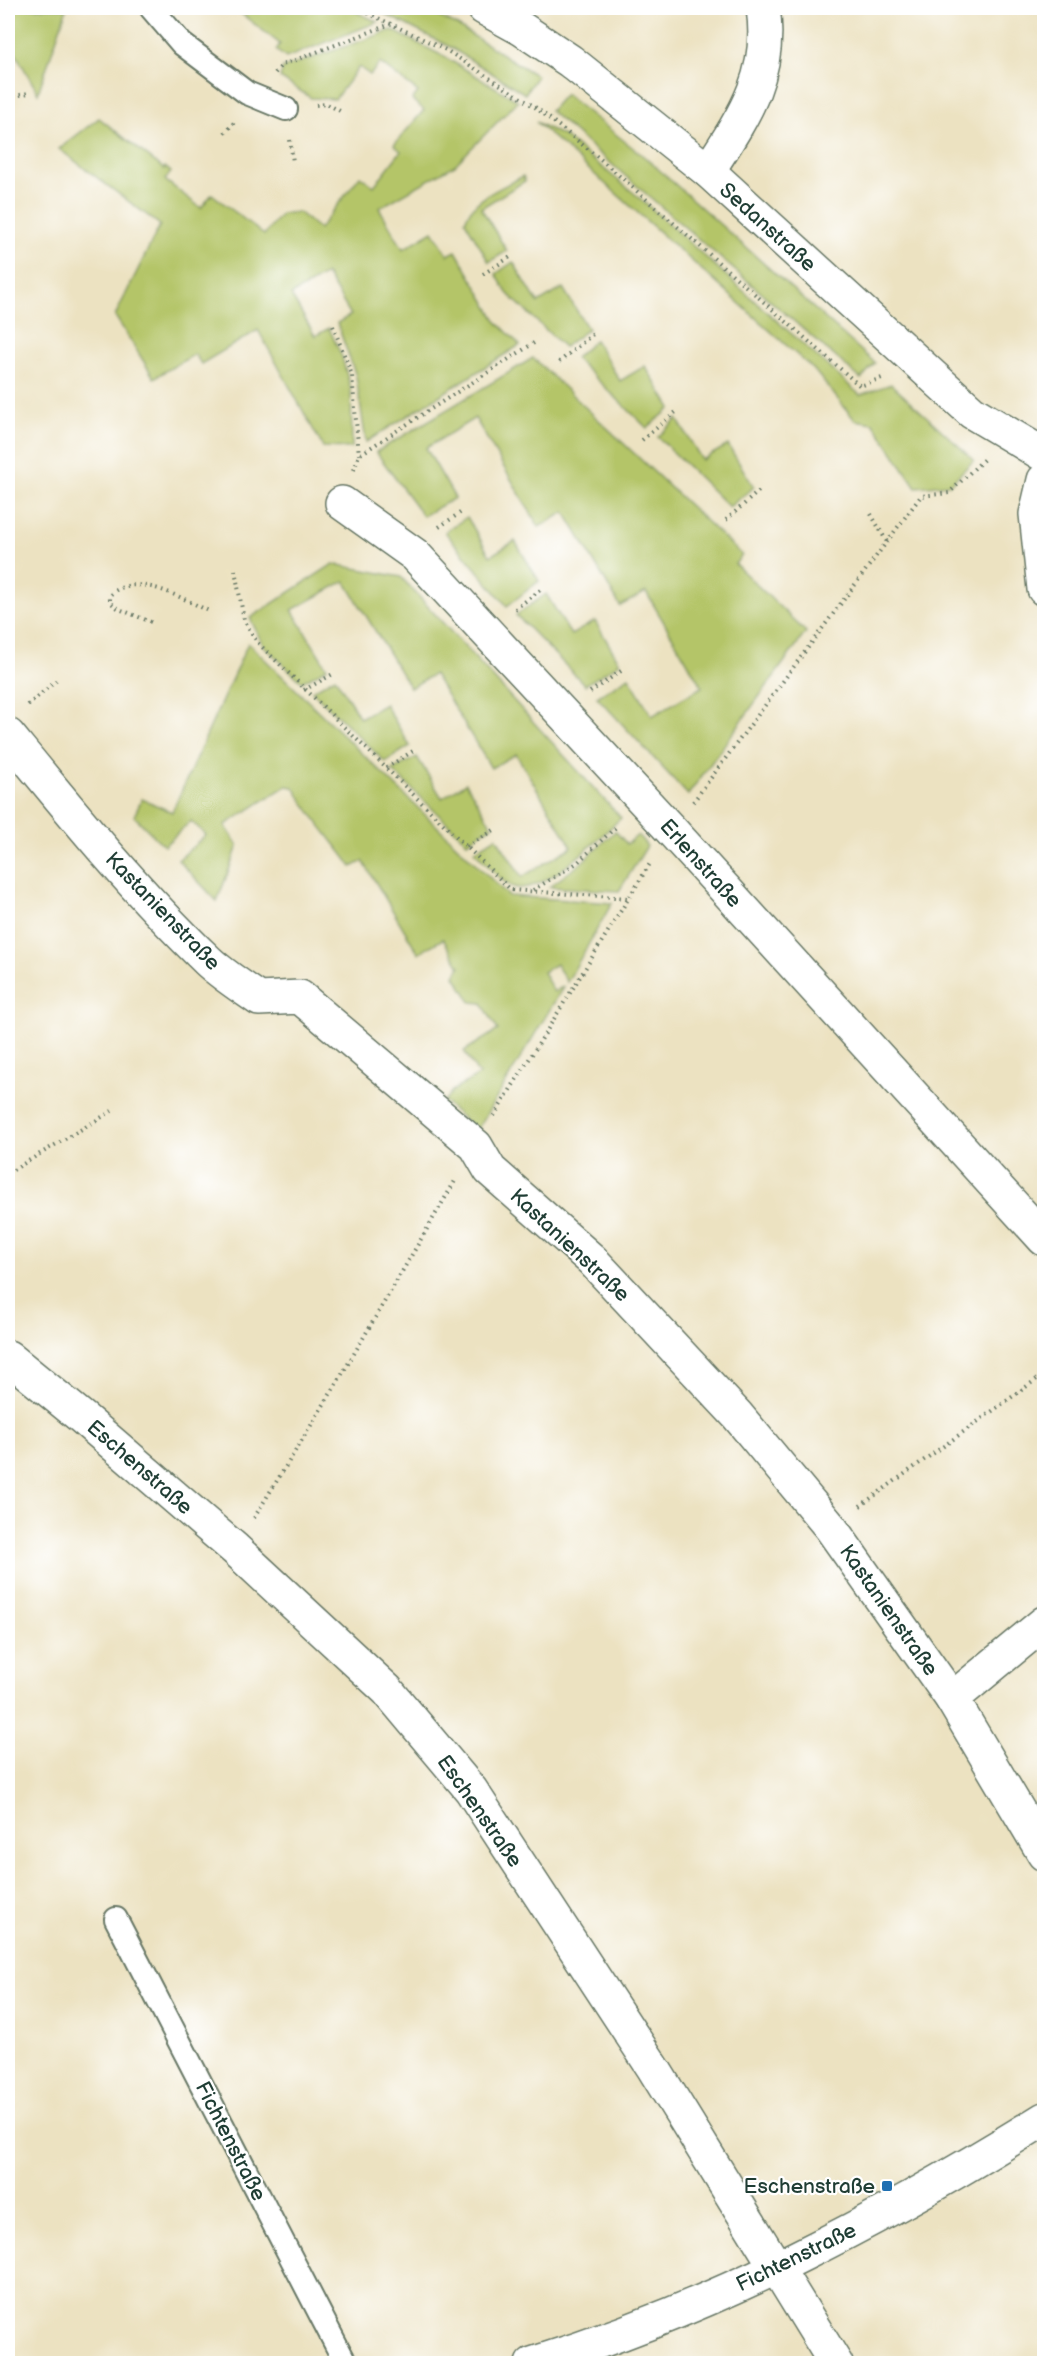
<svg xmlns="http://www.w3.org/2000/svg" width="1052" height="2371" font-family="'Balsamiq Sans',sans-serif">
<rect width="100%" height="100%" fill="#fff"/>
<filter id="ink" filterUnits="userSpaceOnUse"><feTurbulence type="fractalNoise" baseFrequency=".0167" numOctaves="2"/><feDisplacementMap in="SourceGraphic" scale="12" xChannelSelector="R" yChannelSelector="G"/><feConvolveMatrix kernelMatrix="1 2 1 2 8 2 1 2 1" color-interpolation-filters="sRGB"/></filter>
<filter id="wash" filterUnits="userSpaceOnUse"><feTurbulence type="fractalNoise" baseFrequency=".008" numOctaves="4" result="noise"/><feDisplacementMap in="SourceGraphic" scale="24" xChannelSelector="R" yChannelSelector="G"/><feGaussianBlur stdDeviation="1.35" result="paint"/><feColorMatrix in="noise" values="0 0 0 0 0 0 0 0 0 0 0 0 0 0 0 0 0 1.4 0 .05"/><feComposite in="paint" operator="in"/></filter>
<g filter="url(#wash)">
<rect width="100%" height="100%" fill="#ece2c1"/>
<!-- green -->
<g fill="#b4c568" stroke="#6a814e" stroke-width="1.5">
<path d="M8,8H67L38,93L8,40Z"/>
<path d="M234,8H348L378,22L286,58L276,50L280,44Z"/>
<path d="M373,8H422L456,25L537,76L525,94L450,47Z"/>
<path d="M392,30L443,56L518,101L455,165L379,208L403,249L433,231L448,255L456,251L497,322L520,345L366,442L356,376L337,323L351,315L326,274L291,295L315,336L329,328L342,357L351,390L352,448L323,447L258,330L201,364L195,354L154,378L115,316L160,225L59,149L99,118L164,169L165,167L171,172L165,180L201,208L212,194L264,235L281,214L298,212L319,229L360,176L374,186L401,151L394,145L424,110L412,100L418,92L380,63L370,75L359,67L335,99L311,98L280,78L283,68Z"/>
<path d="M565,94L647,159L875,363L861,379L550,111Z"/>
<path d="M536,122L565,137L635,194L860,395L891,384L974,460L950,484L916,487L873,423L855,420L814,370Z"/>
<path d="M523,176L525,181L481,208L507,251L489,262L465,221C472,198 502,188 523,176Z"/>
<path d="M513,262L538,303L563,288L588,329L564,347L507,293L496,274Z"/>
<path d="M595,340L620,381L645,366L671,408L647,428L575,358Z"/>
<path d="M533,358L742,555L735,564L806,632L688,795L597,697L629,677L652,716L702,687L646,592L620,606L565,512L539,527L475,418L426,448L455,498L423,516L376,452Z"/>
<path d="M677,419L702,460L728,445L754,487L729,507L658,437Z"/>
<path d="M467,517L490,556L515,541L539,581L507,606L445,532Z"/>
<path d="M333,564L401,577L621,818C601,836 540,900 511,886C500,881 483,859 474,851L496,837L522,877L572,847L516,754L491,768L434,674L410,688L345,581L292,610L327,668L302,682L263,645L250,618Z"/>
<path d="M546,594L571,635L595,621L620,663L585,685L516,615Z"/>
<path d="M248,643L509,896L612,903L567,982L556,964L543,972L554,992L564,986L477,1130L444,1102L452,1091L479,1075L464,1051L498,1030L482,1003L471,1002L455,976L460,966L443,939L418,953L363,861L352,867C333,840 310,816 294,787L286,786L225,825L238,846L217,901L178,860L206,835L191,821L164,846L134,816L142,799L172,812Z"/>
<path d="M335,677L360,718L385,704L410,746L385,762L312,691Z"/>
<path d="M417,757L442,798L466,783L492,826L467,842L392,770Z"/>
<path d="M615,831L627,844L638,835L647,846L619,891L549,887L581,863Z"/>
</g>
</g>
<g filter="url(#ink)">
<g fill="none" stroke-linecap="round" stroke-linejoin="round">
<!-- service casing -->
<g stroke="#677765" stroke-width="26">
<g id="service">
<path d="M151,8L182,44L247,93L286,109"/>
<path d="M116,1919L346,2364"/>
</g>
</g>
<!-- minor casing -->
<g stroke="#677765" stroke-width="36">
<g id="minor">
<path d="M484,8L522,29L570,61L708,171L972,412L1044,455"/>
<path d="M708,171C743,117 773,75 763,8"/>
<path d="M1044,480L1036,514L1044,589"/>
<path d="M342,503L415,555L672,831L1044,1239"/>
<path d="M8,735C72,813 135,891 208,961C223,975 242,987 259,999L300,997L476,1146L490,1170L592,1260L737,1415L831,1528L952,1699L1044,1854"/>
<path d="M8,1357L84,1419L235,1549L387,1690L471,1790L654,2069L836,2364"/>
<path d="M952,1699L1044,1623"/>
<path d="M532,2364C714,2308 883,2219 1044,2119"/>
</g>
</g>
<!-- path -->
<g stroke="#677765" stroke-width="4" stroke-dasharray="1.5 4.5" stroke-linecap="butt">
<path d="M357,8L446,50L535,107L599,158L860,386L882,378"/>
<path d="M275,73L282,65L391,24"/>
<path d="M8,98L28,93"/>
<path d="M316,105L327,104L340,111"/>
<path d="M225,133L236,120"/>
<path d="M290,140L293,162"/>
<path d="M483,274L512,256"/>
<path d="M333,326L352,375L359,455"/>
<path d="M559,362L593,334"/>
<path d="M642,440L676,412"/>
<path d="M354,470L359,455L537,341"/>
<path d="M871,514L887,542"/>
<path d="M726,520L759,491"/>
<path d="M439,527L463,511"/>
<path d="M235,570L244,620L257,642L511,890L628,898"/>
<path d="M515,609L543,588"/>
<path d="M151,622L119,609L110,602V595C135,570 183,599 209,611"/>
<path d="M304,690L333,674"/>
<path d="M590,692L624,669"/>
<path d="M28,705L57,680"/>
<path d="M386,768L413,751"/>
<path d="M693,802L921,496L949,493L984,459"/>
<path d="M467,847L494,830"/>
<path d="M533,890L577,863L617,826"/>
<path d="M494,1116L651,862"/>
<path d="M8,1173L112,1111"/>
<path d="M860,1506L1044,1374"/>
<path d="M254,1518L334,1388L455,1181"/>
</g>
<!-- service -->
<use href="#service" stroke="#fff" stroke-width="22"/>
<!-- minor -->
<use href="#minor" stroke="#fff" stroke-width="33"/>
</g>
</g>
<!-- markers -->
<rect fill="#1f6fb2" stroke="#fff" stroke-width="2" x="881" y="2180" width="12" height="12" rx="3"/>
<g text-anchor="middle" stroke-width="4.5" stroke-linejoin="round" paint-order="stroke">
<!-- street labels -->
<g font-size="21" fill="#1f3d34" stroke="#fff">
<text transform="translate(768 227) rotate(42)" y="7">Sedanstraße</text>
<text transform="translate(701 863) rotate(48)" y="7">Erlenstraße</text>
<text transform="translate(163 911) rotate(46)" y="7">Kastanienstraße</text>
<text transform="translate(570 1245) rotate(43)" y="7">Kastanienstraße</text>
<text transform="translate(140 1467) rotate(41)" y="7">Eschenstraße</text>
<text transform="translate(889 1610) rotate(55)" y="7">Kastanienstraße</text>
<text transform="translate(480 1811) rotate(55)" y="7">Eschenstraße</text>
<text transform="translate(231 2141) rotate(63)" y="7">Fichtenstraße</text>
<text transform="translate(796 2257) rotate(-26)" y="7">Fichtenstraße</text>
</g>
<!-- poi labels -->
<g font-size="21" fill="#1f3d34" stroke="#fff" text-anchor="end">
<text x="875" y="2193">Eschenstraße</text>
</g>
</g>
<!-- margin -->
<rect width="1052" height="2371" fill="none" stroke="#fff" stroke-width="30"/>
</svg>
